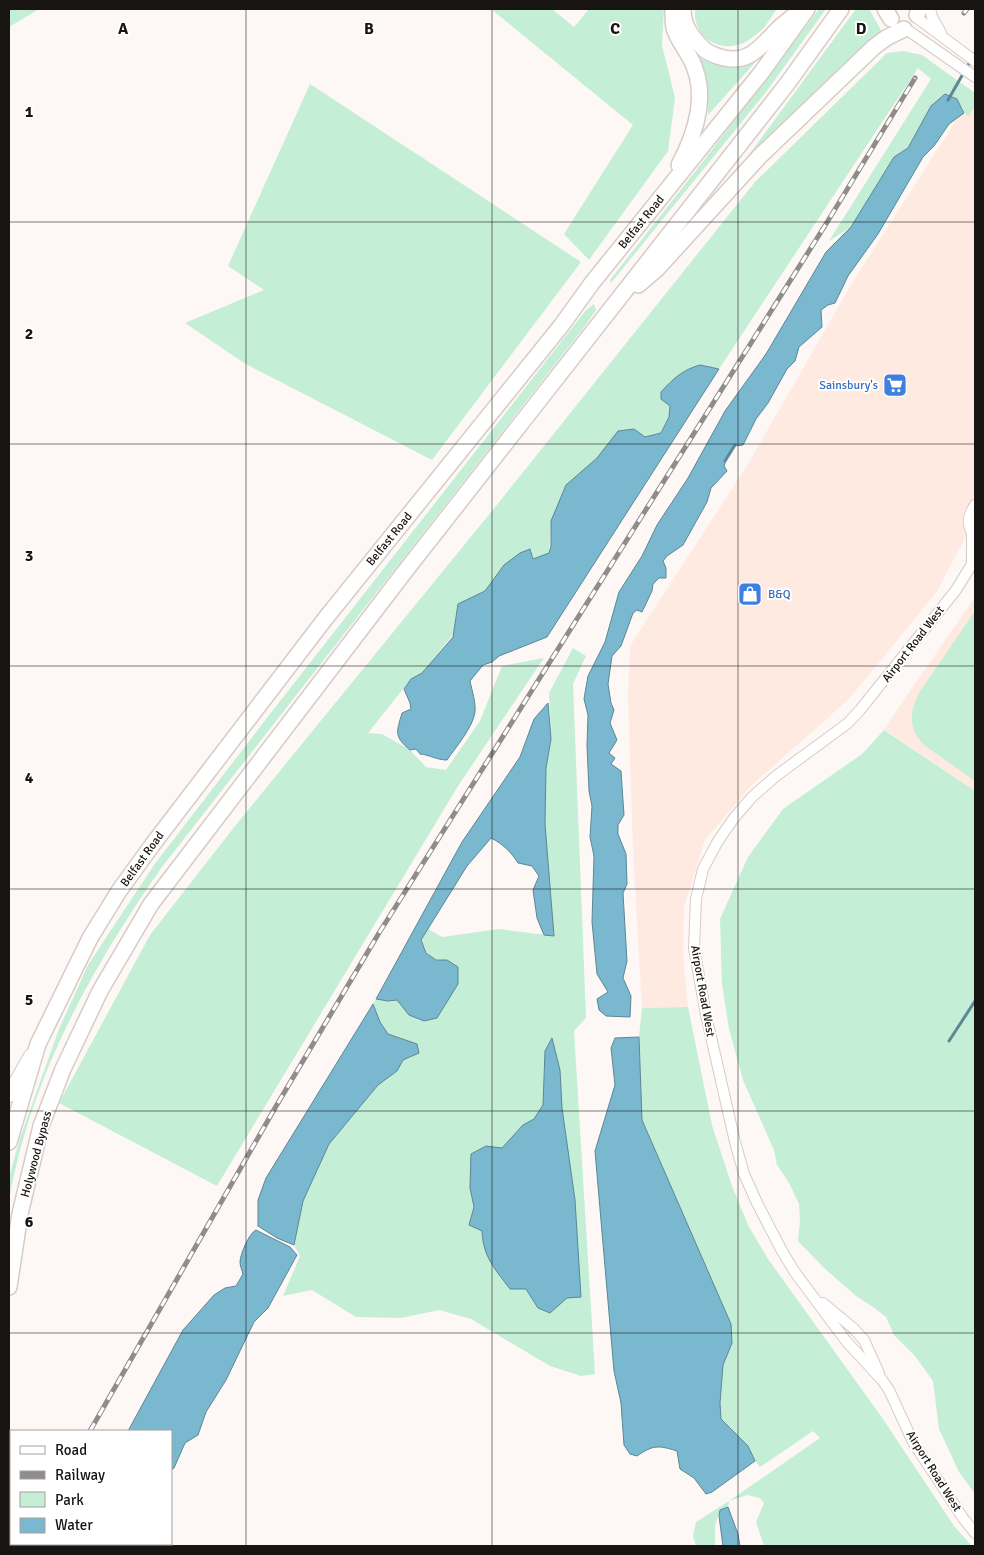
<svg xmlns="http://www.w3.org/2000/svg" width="984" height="1555" font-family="Signika,sans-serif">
<rect width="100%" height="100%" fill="#fdf8f6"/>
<!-- built -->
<g fill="#feeae0">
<path d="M975,91V519L936,593L849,699L750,787L705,840L684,907L683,954L688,1007L642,1008L633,850L628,696L630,646L748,464L852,283Z"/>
<path d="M975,597V791L884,729Z"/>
</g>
<!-- green -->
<g fill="#c4eed5">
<path d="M9,9H39L9,27Z"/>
<path d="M491,9H552L574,27L589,9H664L662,45L675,98L668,151L589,260L564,234L633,125Z"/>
<path d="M695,9H777C771,16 766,28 758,33C753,37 744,44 738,45C713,51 693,33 695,9Z"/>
<path d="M819,9H826L766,92L611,283L610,280L705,159Z"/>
<path d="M856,9H869L882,32L734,175Z"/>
<path d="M685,43L701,59L729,68L758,59L708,115V94Z"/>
<path d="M903,51L922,55L975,93V111L973,109L968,117L957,99L931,106L908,148L894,157L851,227L829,241L931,79L918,68L719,369L700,365L662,399L670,405L669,417L661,433L645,437L634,429L618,431L597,458L566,485L551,521L549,553L533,559L531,550L485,591L458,604L454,633L422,673L411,679L368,733L382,734L410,750L426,767L446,770L480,721L502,666L544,658L458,786L217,1186L59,1103L150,935L235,826L496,506L755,182L887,53Z"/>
<path d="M310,84L581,262L432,460L244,363L185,323L264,290L228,266Z"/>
<path d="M594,304L596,310L585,326L162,867C91,968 30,1079 9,1201V1177L20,1138L59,1029L88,965L119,918L154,865L270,714L586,310Z"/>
<path d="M975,611V781L924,745C908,728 909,713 919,693Z"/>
<path d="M573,648L586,656L573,684L586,1018L574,1031L595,1374L581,1376L550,1366L471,1319L439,1310L401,1318L356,1317L312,1290L283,1296L300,1256L294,1245L303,1201L329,1144L378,1085L397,1071L403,1060L412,1057L417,1044L388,1034L380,1022L373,1004L376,999L388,1001L397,1000L409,1015L447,960C430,960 427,955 421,940L428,929L442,937L499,929L554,936L545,824L546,768L551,739L549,693Z"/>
<path d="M884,730L975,791V1494L959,1472L939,1429L933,1381L915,1356L894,1335L886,1317L876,1309L856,1296L824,1268L798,1241L800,1222L799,1204L788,1181L777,1165L774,1150L743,1080L729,1029L722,984L720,919L748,857L783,809L862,754Z"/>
<path d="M688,1007L712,1125L732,1186L749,1227L768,1259L883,1419L954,1526L972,1546H764L756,1522L764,1503L760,1498L747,1495L729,1501L728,1507L720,1510L715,1526V1546H696L693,1536L696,1522L729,1501L820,1438L813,1431L760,1467L755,1461L748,1446L721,1419L720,1403L723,1365L732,1343L731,1324L642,1120L639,1037L642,1008Z"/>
</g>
<!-- water -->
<g fill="#79b8ce" stroke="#5c8796">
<path d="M945,94L957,99L964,113L949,124L934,146L923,157L878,234L848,276L835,303L828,305L821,310L822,327L799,347L795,361L787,369L768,403L756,419L743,445L734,446L728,455L724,466L727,471L711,488L707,502L683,545L667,556L663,561L666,568V578H659L653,584L652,591L642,612L637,610L633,613L621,646L612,656L608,684L611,703L614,710L610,723L617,740L609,753L615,758L611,764L621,771L624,815L618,825V834L626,854L627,884L623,893L627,961L623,978L631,996L630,1017L606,1016L599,1010L597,999L608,992L597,974L592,922L594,856L590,837L592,806L589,791L587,746L588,715L584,699L588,676L605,642L619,592L642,556L657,525L688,478L725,411L766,354L826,252L851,227L894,157L908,148L931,106Z"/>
<path d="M700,365L719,369L547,637L499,656L492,662L483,665L470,681C472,691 476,702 475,712C473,727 456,747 447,760C437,760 430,755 420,754L416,749L410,750C393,736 397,731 402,713L411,709L410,703L404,689L411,679L422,673L453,637L458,604L485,591L504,565L520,553L530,549L533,559L549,553L551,546V521L566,485L597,458L618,431L634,429L645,437L661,433L669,417L670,406L661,399V392C673,379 682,370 700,365Z"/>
<path d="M548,703L551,739L546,768L545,824L554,936L544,935L537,918L533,890L539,876L532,866L518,863C511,852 503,844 491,838L467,866L421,940L426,953L436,960H447L458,967V984L437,1018L424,1021L409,1015L397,1000L388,1001L376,999L462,842L520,757L534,719Z"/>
<path d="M373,1004L380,1022L388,1034L417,1044L419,1053L403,1060L397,1071L378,1085L329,1144L303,1201L294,1245L277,1238L258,1226V1200L266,1178Z"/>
<path d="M639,1037L642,1120L731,1324L732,1343L723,1365L720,1403L721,1419L748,1446L755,1461L712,1492L706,1494L694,1478L680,1469L677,1451C658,1445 653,1445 637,1456L630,1454L624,1445L621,1403L614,1371L595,1151L615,1085L611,1048L615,1038Z"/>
<path d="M552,1038L560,1070L562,1108L575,1200L581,1297L567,1298L550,1313L538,1308L526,1289H510C495,1269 483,1257 482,1231L469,1225L474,1207L470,1188L471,1154L486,1146L502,1148L523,1125L534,1119L543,1105L545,1051Z"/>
<path d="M256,1230L290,1247L297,1255L268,1308L254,1322L226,1380L206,1412L198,1435L185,1443L174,1468L171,1470V1431H128L183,1330L214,1295L225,1288L236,1286L243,1274C242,1270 240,1266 240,1262C240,1255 249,1233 256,1230Z"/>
<path d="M728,1507L738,1534L740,1546H723L719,1516L720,1510Z"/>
<path d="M72,1544H137L136,1546H73Z"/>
</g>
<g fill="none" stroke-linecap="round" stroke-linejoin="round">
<!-- stream -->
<g stroke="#5c8796" stroke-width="3">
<path d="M948,100L975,53"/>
<path d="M725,461L735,445"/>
<path d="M949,1041L975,1001"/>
</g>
<!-- minor casing -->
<g stroke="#d7cbc5" stroke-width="12">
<g id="minor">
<path d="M930,9L932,17L941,33"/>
<path d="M917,18L975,61"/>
<path d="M906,29L975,77"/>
<path d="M975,505C968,515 966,526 975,536"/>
<path d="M975,559L956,590L860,710L848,723L776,776L752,797L734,818L718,841L703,869L696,899L694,948L706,1015L735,1142L744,1174L757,1203L782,1251L794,1271L846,1341L882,1380L889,1390L913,1442L963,1518L975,1533"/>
<path d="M972,563V533"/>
<path d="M823,1303L853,1328L864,1340L879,1373"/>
</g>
</g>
<!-- major casing -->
<g stroke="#d7cbc5" stroke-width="16">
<path id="major" d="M9,1095L31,1056"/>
</g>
<!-- highway casing -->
<g stroke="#d7cbc5" stroke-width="18">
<g id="highway">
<path d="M673,9C673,15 673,22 674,28C678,41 689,53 694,66C707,98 695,135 679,165"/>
<path d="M683,9C683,25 690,35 701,46C705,51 711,54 717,56C748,67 760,47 779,28C785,23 791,18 797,13"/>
<path d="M885,9L891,19"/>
<path d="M917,15L919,9"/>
<path d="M638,285L657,269L759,157L874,47L886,38L904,29"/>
<path d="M9,1142L38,1044L90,938L119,891L153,844L325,619L561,326L592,283L761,73L807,9"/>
<path d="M9,1287L20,1214L41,1126L63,1069L100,991L151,904L403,574L787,84L841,9"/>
</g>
</g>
<!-- minor -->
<use href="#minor" stroke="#fff" stroke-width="10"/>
<!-- major -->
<use href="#major" stroke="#fff" stroke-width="14"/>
<!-- highway -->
<use href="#highway" stroke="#fff" stroke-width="15"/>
<!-- rail casing -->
<g stroke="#908c8a" stroke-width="5">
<g id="rail">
<path d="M964,13L967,9"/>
<path d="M90,1431L275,1108L379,933L826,224L915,78"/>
<path d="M24,1546L25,1544"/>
</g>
</g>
<!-- rail -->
<use href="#rail" stroke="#fff" stroke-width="3" stroke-dasharray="9" stroke-linecap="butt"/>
</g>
<!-- grid -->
<path fill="none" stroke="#181412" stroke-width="1" stroke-opacity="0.55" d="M246,9V1546M492,9V1546M738,9V1546M9,222H975M9,444H975M9,666H975M9,889H975M9,1111H975M9,1333H975"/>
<!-- icons -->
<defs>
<g id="supermarket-square" transform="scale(1.25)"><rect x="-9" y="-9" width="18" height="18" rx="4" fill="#3f7fe0" stroke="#fff"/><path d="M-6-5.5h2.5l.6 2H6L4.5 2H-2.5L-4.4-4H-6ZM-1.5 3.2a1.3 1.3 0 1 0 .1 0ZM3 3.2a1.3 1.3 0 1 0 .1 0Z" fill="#fff"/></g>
<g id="shop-square" transform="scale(1.25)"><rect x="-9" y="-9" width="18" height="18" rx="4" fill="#3f7fe0" stroke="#fff"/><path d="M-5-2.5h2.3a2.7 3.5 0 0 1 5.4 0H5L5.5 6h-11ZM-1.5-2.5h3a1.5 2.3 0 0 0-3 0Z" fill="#fff"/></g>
</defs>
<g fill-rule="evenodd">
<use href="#supermarket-square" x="895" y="385"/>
<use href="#shop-square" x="750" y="594"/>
</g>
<g text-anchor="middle" stroke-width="4" stroke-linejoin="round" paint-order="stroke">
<!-- street labels -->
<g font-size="12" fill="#181412" stroke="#fff">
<text transform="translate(641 222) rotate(-51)" y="4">Belfast Road</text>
<text transform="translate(389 539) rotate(-51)" y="4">Belfast Road</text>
<text transform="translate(913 644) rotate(-52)" y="4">Airport Road West</text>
<text transform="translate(142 859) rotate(-54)" y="4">Belfast Road</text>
<text transform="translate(703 991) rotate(80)" y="4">Airport Road West</text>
<text transform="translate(36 1154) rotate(-75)" y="4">Holywood Bypass</text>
<text transform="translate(934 1471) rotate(58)" y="4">Airport Road West</text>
</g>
<!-- shop labels -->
<g font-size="12" fill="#366cbe" stroke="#fff" text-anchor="end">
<text x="878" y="389">Sainsbury's</text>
<text x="768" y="598" text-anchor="start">B&amp;Q</text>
</g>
</g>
<g font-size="16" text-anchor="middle" font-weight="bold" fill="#181412" stroke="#fff" stroke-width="4" stroke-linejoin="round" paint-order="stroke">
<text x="123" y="34">A</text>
<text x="369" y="34">B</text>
<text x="615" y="34">C</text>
<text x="861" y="34">D</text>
<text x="29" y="117">1</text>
<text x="29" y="339">2</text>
<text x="29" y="561">3</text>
<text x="29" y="783">4</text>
<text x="29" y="1005">5</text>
<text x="29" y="1227">6</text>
</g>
<!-- border -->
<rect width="984" height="1555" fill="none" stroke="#181412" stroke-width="20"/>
<!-- legend -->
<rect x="10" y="1430" width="162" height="115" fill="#ffffff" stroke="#a3a1a0"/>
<rect x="20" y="1446" width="25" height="8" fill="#ffffff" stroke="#a3a1a0"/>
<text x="55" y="1455" font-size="15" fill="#181412">Road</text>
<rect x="20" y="1471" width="25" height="8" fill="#908c8a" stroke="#a3a1a0"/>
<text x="55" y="1480" font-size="15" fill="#181412">Railway</text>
<rect x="20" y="1492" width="25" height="15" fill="#c4eed5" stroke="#a3a1a0"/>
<text x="55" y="1505" font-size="15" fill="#181412">Park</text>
<rect x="20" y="1518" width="25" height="15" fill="#79b8ce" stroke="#a3a1a0"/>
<text x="55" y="1530" font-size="15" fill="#181412">Water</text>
</svg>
